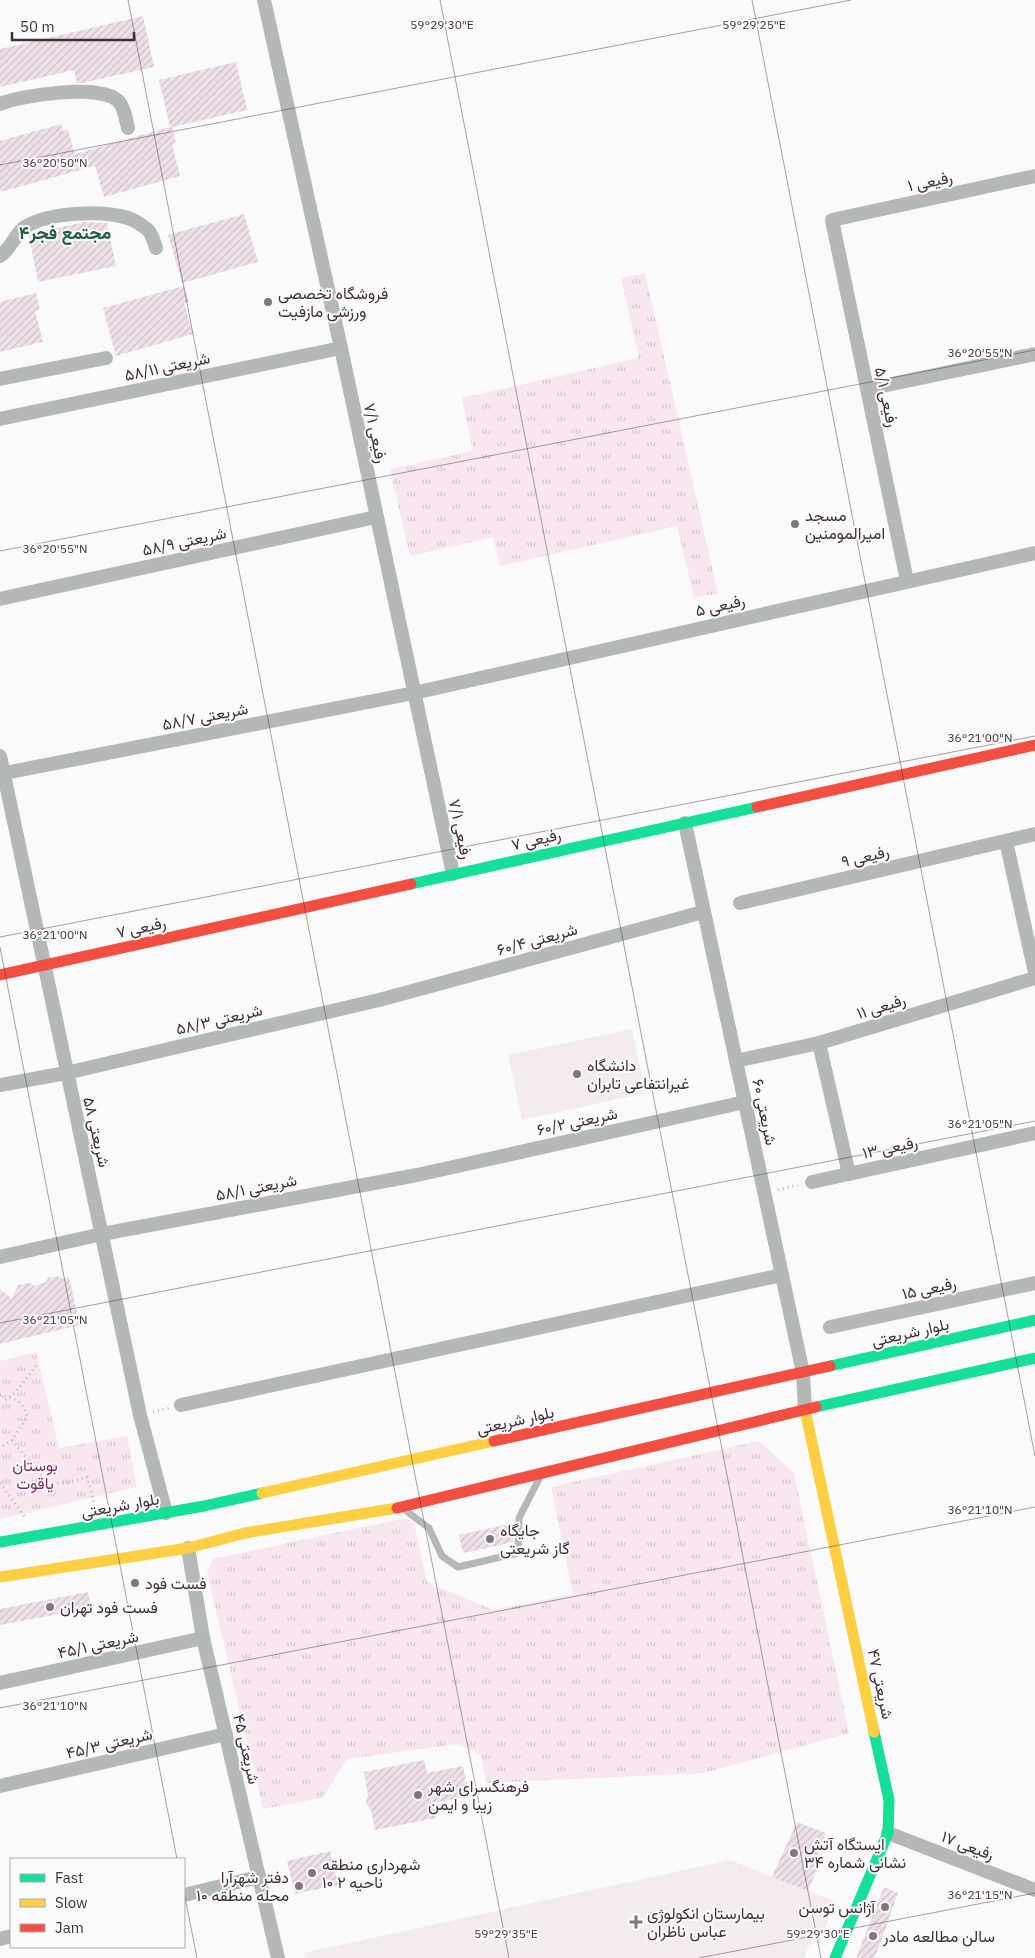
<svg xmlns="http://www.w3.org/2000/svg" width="1035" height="1958" font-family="'IBM Plex Sans',Vazirmatn,sans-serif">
<defs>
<pattern id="park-tufts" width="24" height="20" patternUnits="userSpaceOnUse" patternTransform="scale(1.25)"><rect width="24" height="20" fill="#f9e7f0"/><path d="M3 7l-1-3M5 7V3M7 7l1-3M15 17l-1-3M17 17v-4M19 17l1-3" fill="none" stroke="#d6c6ce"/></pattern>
<pattern id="building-hatch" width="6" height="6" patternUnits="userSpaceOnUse" patternTransform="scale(1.25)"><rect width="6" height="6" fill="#eee2e8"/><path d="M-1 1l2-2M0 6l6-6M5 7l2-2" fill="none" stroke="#cdc2c8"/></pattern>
</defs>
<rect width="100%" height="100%" fill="#fafafa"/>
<!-- built -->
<g fill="#f2ecef">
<path d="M632,1029L645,1093L522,1120L508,1055Z"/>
<path d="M730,1860L836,1902L819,1942L809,1945L804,1958H305L303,1953Z"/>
</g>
<!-- park -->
<g fill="url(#park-tufts)">
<path d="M645,273L718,593L694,598L677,526L500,566L493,537L410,556L390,469L473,451L462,398L639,358L621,278Z"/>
<path d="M36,1352L59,1448L127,1436L137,1487L0,1519V1361Z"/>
<path d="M759,1441L794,1473L849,1733L704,1773L487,1783L480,1754L457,1744L347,1759L322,1798L263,1809L207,1573L213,1559L405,1518L414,1523L427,1582L493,1610L573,1594L551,1487Z"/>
</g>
<!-- building -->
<g fill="url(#building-hatch)">
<path d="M143,16L154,67L82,83H77L74,70L0,87V49Z"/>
<path d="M236,62L247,110L172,127L176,143L172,144L180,176L104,197L95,166L0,192V141L61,124L63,131L68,130L75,154L170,127L159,80Z"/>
<path d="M244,214L258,262L182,283L168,235Z"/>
<path d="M85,222L107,223L116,266L38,282L29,236L33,233Z"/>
<path d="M184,286L189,302L184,303L193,334L116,356L103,308Z"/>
<path d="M36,293L40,310L35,311L43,342L0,352V302Z"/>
<path d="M58,1276L62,1279L69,1277L80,1325L0,1344V1289L12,1299L18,1285L30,1283L34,1286L46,1282L48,1278Z"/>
<path d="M514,1523L513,1542L463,1553L459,1535Z"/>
<path d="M88,1592L91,1608L0,1625V1609Z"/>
<path d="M424,1760L427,1773L463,1766L469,1796L433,1803L436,1818L375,1830L371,1810L366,1803L368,1795L364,1772Z"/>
<path d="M797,1822L826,1833L814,1864L819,1865L808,1891L772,1877Z"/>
<path d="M330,1851L338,1885L295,1894L287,1861Z"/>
<path d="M884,1887L898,1893L875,1958H856Z"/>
</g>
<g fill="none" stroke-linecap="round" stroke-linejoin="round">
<!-- path -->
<g stroke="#bdbebe" stroke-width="3" stroke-dasharray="1 4" stroke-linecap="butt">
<path d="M778,1190L798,1185"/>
<path d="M0,1395C15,1397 25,1403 27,1418L12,1440L0,1448"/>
<path d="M3,1396L5,1400L16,1392L38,1363"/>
<path d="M153,1412L169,1408"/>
<path d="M12,1440L43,1479C57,1488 72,1481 87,1477L95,1506L98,1505"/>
<path d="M0,1483L25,1517"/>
</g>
<!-- lane -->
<path stroke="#b4b9b7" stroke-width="7" d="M405,1510L429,1528L442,1556L458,1567L518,1553L519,1518L539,1479"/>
<!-- street -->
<g stroke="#b4b9b7" stroke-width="14">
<path d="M264,0L341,348L453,874"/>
<path d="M0,104C21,95 99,84 117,100C124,105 126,120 128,128"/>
<path d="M0,256C11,249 14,235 25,227C49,212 101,210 128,218C134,220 143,226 148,230C152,234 154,242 156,248"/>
<path d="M0,379L106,358"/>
<path d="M868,389L1035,354"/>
<path d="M0,419L341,348"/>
<path d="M907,581L832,220L1035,176"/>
<path d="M0,599L376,517"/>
<path d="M0,756L140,1415L166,1513"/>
<path d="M0,774L414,693L1035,553"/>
<path d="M685,823L803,1373L805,1410"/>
<path d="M1006,841L1035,973"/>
<path d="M740,903L1035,834"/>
<path d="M819,1043L849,1174"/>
<path d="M736,1061L819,1043L1035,978"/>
<path d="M0,1085L66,1073L379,1000L703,912"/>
<path d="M812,1182L1035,1133"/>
<path d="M0,1257L102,1234L417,1175L745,1102"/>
<path d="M830,1327L1035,1283"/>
<path d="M181,1405L782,1275"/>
<path d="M188,1548L203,1638L278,1958"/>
<path d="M0,1683L203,1638"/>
<path d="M0,1786L226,1734"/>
<path d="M888,1833L1035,1890"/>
<path d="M184,1895L259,1877"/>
<path d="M0,1939L11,1936"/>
</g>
<!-- fast -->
<g stroke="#16e098" stroke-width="11">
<path d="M411,884L757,807"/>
<path d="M830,1366L1035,1320"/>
<path d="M816,1407L1035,1358"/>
<path d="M0,1542L204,1506L262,1493"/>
<path d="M835,1958L888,1833L889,1800L874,1732"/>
</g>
<!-- slow -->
<g stroke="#ffcf43" stroke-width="11">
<path d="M805,1410L874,1732"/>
<path d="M262,1493L494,1441"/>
<path d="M0,1577L188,1548L245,1533L397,1508"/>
</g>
<!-- jam -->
<g stroke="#f24e42" stroke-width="11">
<path d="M757,807L1035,745"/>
<path d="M0,975L411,884"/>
<path d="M494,1441L830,1366"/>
<path d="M397,1508L816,1407"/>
</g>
</g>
<!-- ticks -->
<path fill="none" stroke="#3f3037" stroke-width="1" stroke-opacity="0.45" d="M128,0L509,1958M440,0L821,1958M752,0L1035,1456M0,165L851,0M0,551L1035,350M0,937L1035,736M0,947L177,1859M0,1323L1035,1121M0,1708L1035,1507M184,1892L197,1958M699,1958L1035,1893"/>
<!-- markers -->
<g fill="#80777b" stroke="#fafafa" stroke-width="2">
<circle cx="268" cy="302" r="5"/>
<circle cx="795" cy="524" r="5"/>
<circle cx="577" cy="1074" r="5"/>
<circle cx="490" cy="1539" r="5"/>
<circle cx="135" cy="1583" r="5"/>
<circle cx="50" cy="1607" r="5"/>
<circle cx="418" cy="1795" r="5"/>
<circle cx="794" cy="1853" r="5"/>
<circle cx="312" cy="1873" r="5"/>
<circle cx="299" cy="1886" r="5"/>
<circle cx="885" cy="1907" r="5"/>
<path d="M633.5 1914.5h5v5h5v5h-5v5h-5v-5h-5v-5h5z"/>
<circle cx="873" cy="1936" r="5"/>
</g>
<g text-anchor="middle" stroke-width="4" stroke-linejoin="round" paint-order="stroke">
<!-- street labels -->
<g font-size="16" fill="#3f3037" stroke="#fafafa">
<text transform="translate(930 181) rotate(-12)" y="6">رفیعی ۱</text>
<text transform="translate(167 366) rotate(-12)" y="6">شریعتی ۵۸/۱۱</text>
<text transform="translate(887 397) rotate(78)" y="6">رفیعی ۵/۱</text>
<text transform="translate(376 433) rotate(78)" y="6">رفیعی ۷/۱</text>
<text transform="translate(184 541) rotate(-12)" y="6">شریعتی ۵۸/۹</text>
<text transform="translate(720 605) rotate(-13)" y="6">رفیعی ۵</text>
<text transform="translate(205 716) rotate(-11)" y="6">شریعتی ۵۸/۷</text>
<text transform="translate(461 829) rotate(78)" y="6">رفیعی ۷/۱</text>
<text transform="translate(536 839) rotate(-13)" y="6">رفیعی ۷</text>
<text transform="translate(865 856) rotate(-13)" y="6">رفیعی ۹</text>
<text transform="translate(141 927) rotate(-12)" y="6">رفیعی ۷</text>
<text transform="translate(537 939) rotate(-15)" y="6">شریعتی ۶۰/۴</text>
<text transform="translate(881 1006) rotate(-17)" y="6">رفیعی ۱۱</text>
<text transform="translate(219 1019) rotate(-13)" y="6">شریعتی ۵۸/۳</text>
<text transform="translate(765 1112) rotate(78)" y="6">شریعتی ۶۰</text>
<text transform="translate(577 1121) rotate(-12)" y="6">شریعتی ۶۰/۲</text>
<text transform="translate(97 1132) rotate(77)" y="6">شریعتی ۵۸</text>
<text transform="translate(890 1147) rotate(-12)" y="6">رفیعی ۱۳</text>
<text transform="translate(256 1187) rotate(-11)" y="6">شریعتی ۵۸/۱</text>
<text transform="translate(929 1288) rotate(-12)" y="6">رفیعی ۱۵</text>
<text transform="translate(910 1332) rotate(-13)" y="6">بلوار شریعتی</text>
<text transform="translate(515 1420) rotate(-13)" y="6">بلوار شریعتی</text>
<text transform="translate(120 1505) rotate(-10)" y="6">بلوار شریعتی</text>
<text transform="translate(98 1644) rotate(-12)" y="6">شریعتی ۴۵/۱</text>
<text transform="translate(881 1684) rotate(78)" y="6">شریعتی ۴۷</text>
<text transform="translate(109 1743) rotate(-13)" y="6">شریعتی ۴۵/۳</text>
<text transform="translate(247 1749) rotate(77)" y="6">شریعتی ۴۵</text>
<text transform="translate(968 1845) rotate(21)" y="6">رفیعی ۱۷</text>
</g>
<!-- poi labels -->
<g font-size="16" fill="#3f3037" stroke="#fafafa" text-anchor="start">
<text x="278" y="299">فروشگاه تخصصی<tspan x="278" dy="18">ورزشی مازفیت</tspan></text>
<text x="805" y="521">مسجد<tspan x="805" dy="18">امیرالمومنین</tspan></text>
<text x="587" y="1071">دانشگاه<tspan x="587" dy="18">غیرانتفاعی تابران</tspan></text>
<text x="500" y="1536">جایگاه<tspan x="500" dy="18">گاز شریعتی</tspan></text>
<text x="145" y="1589">فست فود</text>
<text x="60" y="1613">فست فود تهران</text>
<text x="428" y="1792">فرهنگسرای شهر<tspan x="428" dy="18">زیبا و ایمن</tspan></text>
<text x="804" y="1850">ایستگاه آتش<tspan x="804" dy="18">نشانی شماره ۳۴</tspan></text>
<text x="322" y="1870">شهرداری منطقه<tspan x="322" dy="18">۱۰ ناحیه ۲</tspan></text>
<text x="289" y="1883" text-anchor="end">دفتر شهرآرا<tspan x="289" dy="18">محله منطقه ۱۰</tspan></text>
<text x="875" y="1913" text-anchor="end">آژانس توسن</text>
<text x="647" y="1919">بیمارستان انکولوژی<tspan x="647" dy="18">عباس ناظران</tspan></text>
<text x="883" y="1942">سالن مطالعه مادر</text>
</g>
<!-- park labels -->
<g font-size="16" fill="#822a5d" stroke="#fafafa">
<text x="35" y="1471">بوستان<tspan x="35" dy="18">یاقوت</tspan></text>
</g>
<!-- neighbourhood labels -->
<g font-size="18" font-weight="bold" fill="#205e41" stroke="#fafafa">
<text x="65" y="239">مجتمع فجر۴</text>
</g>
</g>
<g font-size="12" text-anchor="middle" fill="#3f3037" stroke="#fafafa" stroke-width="4" stroke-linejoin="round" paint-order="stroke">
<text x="442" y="29">59°29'30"E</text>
<text x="754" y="29">59°29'25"E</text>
<text x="55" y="167">36°20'50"N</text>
<text x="980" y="357">36°20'55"N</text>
<text x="55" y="553">36°20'55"N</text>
<text x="980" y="742">36°21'00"N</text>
<text x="55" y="939">36°21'00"N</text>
<text x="980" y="1128">36°21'05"N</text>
<text x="55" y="1324">36°21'05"N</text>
<text x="980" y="1514">36°21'10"N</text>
<text x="55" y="1710">36°21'10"N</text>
<text x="980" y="1899">36°21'15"N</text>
<text x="506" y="1938">59°29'35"E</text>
<text x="818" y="1938">59°29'30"E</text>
</g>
<!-- legend -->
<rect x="10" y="1858" width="175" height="90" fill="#fafafa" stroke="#afa9ac"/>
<rect x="20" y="1874" width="25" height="8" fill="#16e098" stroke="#afa9ac"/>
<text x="55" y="1883" font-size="15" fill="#3f3037">Fast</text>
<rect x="20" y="1899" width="25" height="8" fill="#ffcf43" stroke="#afa9ac"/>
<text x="55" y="1908" font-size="15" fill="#3f3037">Slow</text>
<rect x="20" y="1924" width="25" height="8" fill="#f24e42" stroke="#afa9ac"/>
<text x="55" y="1933" font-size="15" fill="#3f3037">Jam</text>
<!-- scale -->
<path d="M12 32v8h122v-8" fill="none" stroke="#3f3037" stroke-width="2.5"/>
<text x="20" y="32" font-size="15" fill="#3f3037" stroke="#fafafa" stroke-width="4" paint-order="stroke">50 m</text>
</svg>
